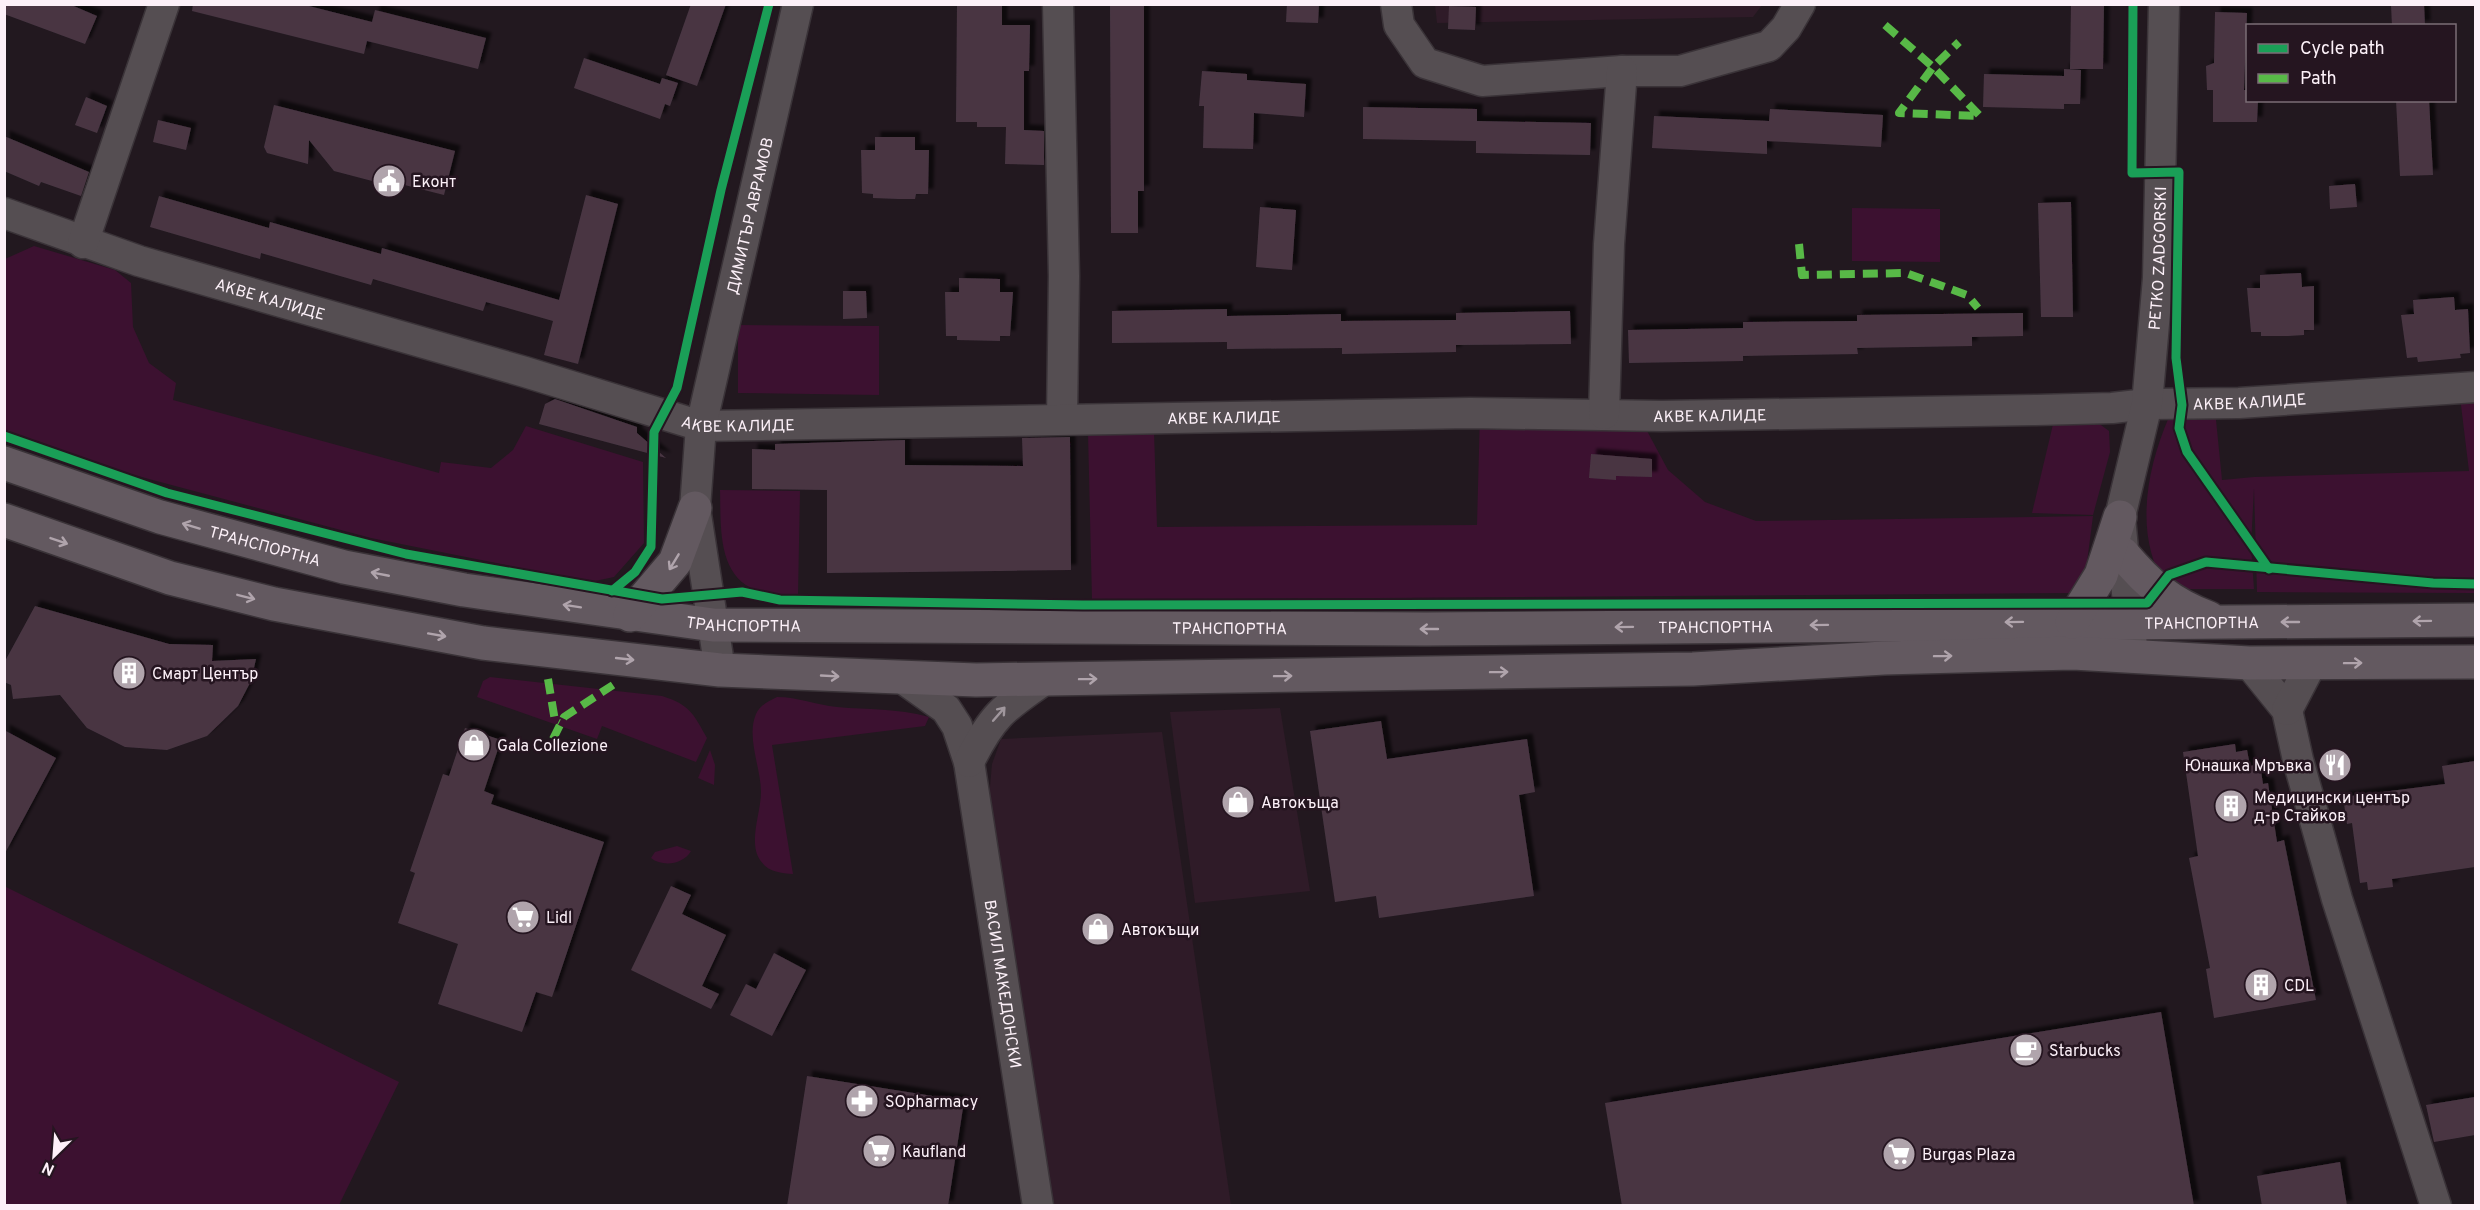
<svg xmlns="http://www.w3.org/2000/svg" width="2480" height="1210" font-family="Overpass,sans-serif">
<defs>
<filter id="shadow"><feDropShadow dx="5.5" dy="-5.5" stdDeviation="1.5" flood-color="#0009"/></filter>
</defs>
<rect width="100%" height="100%" fill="#22181f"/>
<!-- built -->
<g fill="#2f1b28">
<path d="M1435,5H1762L1753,17L1437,23Z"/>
<path d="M1280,708L1310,891L1195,903L1170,712Z"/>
<path d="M1162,732L1231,1205H1047L988,809L992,764L1001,739Z"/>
</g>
<!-- green -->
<g fill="#3c1130">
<path d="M1852,208L1940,209V262L1852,261Z"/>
<path d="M34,246L115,270L131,283L133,327L149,363L176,383L173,400L439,473L441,462L491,468L513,450L526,426L643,462L644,543L614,577L595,581L531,570L371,538L134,475L5,430V259Z"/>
<path d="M738,325L879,326V395L738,393Z"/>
<path d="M2460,397H2475V593L2257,592L2254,488L2251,546L2254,589H2168C2133,539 2146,470 2169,417L2215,410L2222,480L2254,477L2469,471Z"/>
<path d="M1480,412L1646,429L1668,470L1705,502L1756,521L2093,516L2083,593L1092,600L1088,433L1154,431L1157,527L1477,525Z"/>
<path d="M2086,414L2109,431L2110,452L2093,515L2032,513L2055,416Z"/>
<path d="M720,490L800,491L798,595C783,594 765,595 751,588C717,571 721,523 720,490Z"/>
<path d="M490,677L662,696C690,705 693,713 707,738L696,762L602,726L597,739L477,697L483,681Z"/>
<path d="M777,697C798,697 816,705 837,707C869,710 896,708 929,717L925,726L772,745L793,874C780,873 768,872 760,860C748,842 761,813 761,792C761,768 746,737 756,714C760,705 769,701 777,697Z"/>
<path d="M710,750L715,765L714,785L698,778Z"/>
<path d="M677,846L691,851C683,865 662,867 651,858L655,852Z"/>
<path d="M4,886L399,1082L339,1205H5Z"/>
</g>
<!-- building -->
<g fill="#483643" filter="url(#shadow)">
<path d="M4,4H69L97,16L85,44L4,14Z"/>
<path d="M193,4H301L372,22L375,10L486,38L478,69L367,41L364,54L192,11Z"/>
<path d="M691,4H726L697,86L666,75Z"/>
<path d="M957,4H1002V25H1030L1029,71H1024V130L1044,131V165L1005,164L1006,127H977V122H956Z"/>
<path d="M1110,4H1144V191H1138V233H1111Z"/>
<path d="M1287,4H1319L1318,23L1286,22Z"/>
<path d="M2071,4H2104L2103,69H2070Z"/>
<path d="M2391,4H2424L2425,26H2392Z"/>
<path d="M1449,6L1476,7L1475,30L1448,29Z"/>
<path d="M2215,12L2247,13L2244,90H2247V100H2258L2257,122H2213V90H2207L2206,66L2214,63Z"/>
<path d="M584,58L660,84L662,78L678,83L670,106L665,104L660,119L574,88Z"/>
<path d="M2064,69L2081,70L2080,104H2064V109L1983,107L1984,74L2064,76Z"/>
<path d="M1202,71L1247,74V80L1306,84L1304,117L1254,113L1253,149L1203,148L1204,106H1199Z"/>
<path d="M86,97L107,106L97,133L75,125Z"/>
<path d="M2396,100H2429L2433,175L2400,176Z"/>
<path d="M274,105L455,151L444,195L377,178L376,182L334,171L309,140L308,164L267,153L264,147Z"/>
<path d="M1363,107L1477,109V121L1591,123L1590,155L1476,153V141L1363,139Z"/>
<path d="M1770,109L1883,115L1881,147L1767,141V154L1652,148L1654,116L1769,121Z"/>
<path d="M158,120L191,128L186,150L153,142Z"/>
<path d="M4,136L89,172L81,196L41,182L39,186L4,171Z"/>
<path d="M875,137H915V150H929L928,194H916L915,199H899L873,198V194L862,193L861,150H875Z"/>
<path d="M2355,184L2357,207L2330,209L2329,186Z"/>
<path d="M586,195L618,204L578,364L544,355L553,321L486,302L483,311L373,279L371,285L261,253L260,259L150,227L159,196L269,228L270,222L381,254L382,248L559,300Z"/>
<path d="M2071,202L2073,317H2041L2038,203Z"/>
<path d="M1260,207L1296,210L1292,270L1256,267Z"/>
<path d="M2301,273L2302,287L2314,286V330H2304V335L2288,336H2261V332H2251L2247,288H2260V275Z"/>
<path d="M959,278L1000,279V292H1013L1010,336H1000V341L957,340V336H946L945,292H959Z"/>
<path d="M843,291H866L867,318L843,319Z"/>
<path d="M2454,297L2455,310L2468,309L2470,353L2460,354L2461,358L2418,362L2417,357L2407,358L2401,315L2414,314L2413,300Z"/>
<path d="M1227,309V316L1341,314V321L1456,320V313L1570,311L1571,344L1456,345V352L1342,354V348L1227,349V342L1112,343V311Z"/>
<path d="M2023,313V336L1972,337V346L1857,348L1858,354L1743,356V361L1629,363L1628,330L1743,328V322L1857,321V315Z"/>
<path d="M555,399L637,427V433L666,458L539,424L545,404Z"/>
<path d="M1070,437L1071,570L827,573V490L752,489V449L775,450V444L905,440V465L1023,466L1022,438Z"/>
<path d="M1591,454L1652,459V477L1616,476V480L1589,478Z"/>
<path d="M35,606L169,644L213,645L212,661L256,659L251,681L238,706L207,736L167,750L125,747L87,728L60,695L13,699L11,685L4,682V663Z"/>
<path d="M1381,721L1387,759L1527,739L1535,792L1519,795L1534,896L1379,918L1376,896L1335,902L1310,731Z"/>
<path d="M465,728L501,740L484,791L494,795L491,804L604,842L552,997L536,992L522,1032L438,1004L458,944L398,923L415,873L410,871L443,774L449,776Z"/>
<path d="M4,730L56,758L4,855Z"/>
<path d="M2235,744L2236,752L2247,750L2250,766L2260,764L2263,784L2268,783L2277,842L2284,840L2316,1000L2214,1018L2206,969L2210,968L2189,858L2198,856L2183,752Z"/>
<path d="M2475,761V867L2392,879L2393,887L2368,890L2367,882L2360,883L2352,823L2347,824L2343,797L2445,784L2442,766Z"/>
<path d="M671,886L691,895L682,914L726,935L702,986L719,994L711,1009L631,970Z"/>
<path d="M774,953L806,970L772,1036L730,1015L746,984L756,989Z"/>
<path d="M2161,1012L2194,1206H1622L1605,1103Z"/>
<path d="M807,1076L964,1101L948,1206H787Z"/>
<path d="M2475,1097V1135L2434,1142L2426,1105Z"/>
<path d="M2340,1162L2347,1206H2262L2257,1176Z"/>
</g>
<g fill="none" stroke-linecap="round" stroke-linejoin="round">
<!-- minor casing -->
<g stroke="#3a3338" stroke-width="33">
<g id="minor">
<path d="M1058,4L1064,276L1062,419"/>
<path d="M1396,4L1399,25L1425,63L1482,81L1622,71H1680L1769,46L1786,28L1800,4"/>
<path id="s1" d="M4,213L139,261L525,372L701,426L1470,413L1662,416L2036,410L2112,408L2147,404L2239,403L2476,387"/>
<path d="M83,243L164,4"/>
<path d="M1604,414L1609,244L1622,71"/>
<path id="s2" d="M2132,647L2120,517L2147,404L2158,278L2164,4"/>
<path d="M2249,663L2287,710L2298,760L2337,899L2436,1206"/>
<path id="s3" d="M720,670L695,508L701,426L798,4"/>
<path id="s4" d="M905,680L946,709L957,726L969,762L1038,1206"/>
<path d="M2287,710L2311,664"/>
<path d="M969,762C992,716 1003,708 1044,680"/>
</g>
</g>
<!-- major casing -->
<g stroke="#3a3338" stroke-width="36">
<g id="major">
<path id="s5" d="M4,463L160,517L344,567L464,590L713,625L1426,629L2476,620"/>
<path d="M4,520L170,578L274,604L483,643L720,670L976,680L1693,669L1884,658L2073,653L2249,663L2476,662"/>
<path d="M2123,554C2149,585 2170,603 2209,618"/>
<path d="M630,615L675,562L695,508"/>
<path d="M2072,622L2101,575L2120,517"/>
</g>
</g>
<!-- minor -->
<use href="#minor" stroke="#554e52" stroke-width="30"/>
<!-- major -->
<use href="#major" stroke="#635960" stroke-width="33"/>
<!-- quiet -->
<g stroke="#58b947" stroke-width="8" stroke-dasharray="15 8" stroke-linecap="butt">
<path d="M1885,25L1933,67L1980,116L1899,113L1933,67L1959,42"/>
<path d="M1799,244L1802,275L1906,273L1967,295L1978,308"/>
<path d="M548,679L555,721L559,723"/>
<path d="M553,739L564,717L613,685"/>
</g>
<!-- cycleway casing -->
<g stroke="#251520" stroke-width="13">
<g id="cycleway">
<path d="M2133,4L2132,173L2179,172L2176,358L2182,405L2179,428L2187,452L2269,569"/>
<path d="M4,436L167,493L406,554L662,599L742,592L780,600L1083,605L2147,603L2169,575L2206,562L2433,583L2476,584"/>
<path d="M612,591L635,572L651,547L654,432L677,388L721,190L769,4"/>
</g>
</g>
<!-- cycleway -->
<use href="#cycleway" stroke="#1a9f57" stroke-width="9"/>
</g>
<!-- one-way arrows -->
<defs><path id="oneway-shaft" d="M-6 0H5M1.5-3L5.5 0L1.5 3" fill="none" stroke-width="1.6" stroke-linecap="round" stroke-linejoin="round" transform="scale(1.5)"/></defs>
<g stroke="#b0a4ac">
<use href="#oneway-shaft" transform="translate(191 526) rotate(-163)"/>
<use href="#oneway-shaft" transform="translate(59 541) rotate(19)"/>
<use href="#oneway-shaft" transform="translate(674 562) rotate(121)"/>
<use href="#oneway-shaft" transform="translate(380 574) rotate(-169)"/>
<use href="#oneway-shaft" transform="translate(246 597) rotate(14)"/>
<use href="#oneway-shaft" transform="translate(572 606) rotate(-171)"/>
<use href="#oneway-shaft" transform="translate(2422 621) rotate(179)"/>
<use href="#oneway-shaft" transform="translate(2014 622) rotate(179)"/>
<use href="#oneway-shaft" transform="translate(2290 622) rotate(180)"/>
<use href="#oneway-shaft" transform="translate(1819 625) rotate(179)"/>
<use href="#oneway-shaft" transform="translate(1624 627) rotate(179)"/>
<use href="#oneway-shaft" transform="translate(1429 629) rotate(180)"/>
<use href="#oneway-shaft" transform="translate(437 635) rotate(10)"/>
<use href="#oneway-shaft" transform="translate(1943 656) rotate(-1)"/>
<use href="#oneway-shaft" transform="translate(625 659) rotate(6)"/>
<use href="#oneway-shaft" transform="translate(2353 663) rotate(-1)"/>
<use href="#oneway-shaft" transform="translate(1499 672) rotate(-1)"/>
<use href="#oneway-shaft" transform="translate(830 676) rotate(3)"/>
<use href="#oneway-shaft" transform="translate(1283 676) rotate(-1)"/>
<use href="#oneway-shaft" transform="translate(1088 679) rotate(-1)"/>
</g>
<use stroke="#a0979d" href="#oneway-shaft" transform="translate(999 714) rotate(-49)"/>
<!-- icons -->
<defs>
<g id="civic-disc" transform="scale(1.725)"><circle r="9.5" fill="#b0a4ac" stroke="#251520"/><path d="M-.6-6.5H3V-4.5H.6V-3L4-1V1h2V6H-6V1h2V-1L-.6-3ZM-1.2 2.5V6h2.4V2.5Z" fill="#fff"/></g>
<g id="building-disc" transform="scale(1.725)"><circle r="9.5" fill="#b0a4ac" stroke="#251520"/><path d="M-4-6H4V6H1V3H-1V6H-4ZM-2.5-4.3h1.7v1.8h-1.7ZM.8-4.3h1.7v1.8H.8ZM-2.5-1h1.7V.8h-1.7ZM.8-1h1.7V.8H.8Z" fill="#fff"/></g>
<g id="shop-disc" transform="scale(1.725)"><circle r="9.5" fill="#b0a4ac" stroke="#251520"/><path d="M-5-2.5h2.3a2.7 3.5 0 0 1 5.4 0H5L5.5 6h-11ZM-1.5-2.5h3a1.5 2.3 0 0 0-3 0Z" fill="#fff"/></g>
<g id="restaurant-disc" transform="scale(1.725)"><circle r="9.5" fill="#b0a4ac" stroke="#251520"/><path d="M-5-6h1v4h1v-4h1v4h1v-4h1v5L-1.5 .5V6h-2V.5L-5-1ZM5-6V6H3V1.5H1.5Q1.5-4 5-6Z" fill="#fff"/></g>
<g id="supermarket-disc" transform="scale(1.725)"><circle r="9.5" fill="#b0a4ac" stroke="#251520"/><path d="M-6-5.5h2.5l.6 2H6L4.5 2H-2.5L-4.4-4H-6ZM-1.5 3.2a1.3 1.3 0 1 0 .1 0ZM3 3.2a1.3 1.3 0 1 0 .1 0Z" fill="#fff"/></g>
<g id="cafe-disc" transform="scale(1.725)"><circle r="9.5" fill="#b0a4ac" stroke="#251520"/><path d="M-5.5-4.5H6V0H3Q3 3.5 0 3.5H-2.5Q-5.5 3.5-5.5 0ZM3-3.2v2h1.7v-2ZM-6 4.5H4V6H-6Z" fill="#fff"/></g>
<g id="pharmacy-disc" transform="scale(1.725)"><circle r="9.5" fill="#b0a4ac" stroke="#251520"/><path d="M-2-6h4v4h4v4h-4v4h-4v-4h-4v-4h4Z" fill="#fff"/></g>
</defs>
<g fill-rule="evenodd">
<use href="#civic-disc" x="389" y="181"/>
<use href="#building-disc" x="129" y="673"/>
<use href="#shop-disc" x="474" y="745"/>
<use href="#restaurant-disc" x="2335" y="765"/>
<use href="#shop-disc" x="1238" y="802"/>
<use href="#building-disc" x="2231" y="806"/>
<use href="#supermarket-disc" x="523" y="917"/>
<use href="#shop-disc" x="1098" y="929"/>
<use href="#building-disc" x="2261" y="985"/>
<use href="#cafe-disc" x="2026" y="1050"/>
<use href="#pharmacy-disc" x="862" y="1101"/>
<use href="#supermarket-disc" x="879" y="1151"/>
<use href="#supermarket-disc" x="1899" y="1154"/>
</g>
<g text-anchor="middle" stroke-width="5" stroke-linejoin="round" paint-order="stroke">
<!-- poi labels -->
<g font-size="16" fill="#fcf0f8" stroke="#251520" text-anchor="start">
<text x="412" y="187">Еконт</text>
<text x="152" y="679">Смарт Център</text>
<text x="497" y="751">Gala Collezione</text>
<text x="2312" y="771" text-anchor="end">Юнашка Мръвка</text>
<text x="2254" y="803">Медицински център<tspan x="2254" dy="18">д-р Стайков</tspan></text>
<text x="1261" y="808">Автокъща</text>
<text x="546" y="923">Lidl</text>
<text x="1121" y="935">Автокъщи</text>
<text x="2284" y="991">CDL</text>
<text x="2049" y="1056">Starbucks</text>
<text x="885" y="1107">SOpharmacy</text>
<text x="902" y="1157">Kaufland</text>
<text x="1922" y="1160">Burgas Plaza</text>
</g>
<!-- street labels -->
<g font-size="16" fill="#fcf0f8" stroke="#251520">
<text dy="6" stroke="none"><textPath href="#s3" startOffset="462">ДИМИТЪР АВРАМОВ</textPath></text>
<text dy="6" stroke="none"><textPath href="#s2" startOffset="393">PETKO ZADGORSKI</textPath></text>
<text dy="6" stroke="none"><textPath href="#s1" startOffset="280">АКВЕ КАЛИДЕ</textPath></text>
<text dy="6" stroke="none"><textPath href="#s1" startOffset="2278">АКВЕ КАЛИДЕ</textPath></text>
<text dy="6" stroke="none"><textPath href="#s1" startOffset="1738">АКВЕ КАЛИДЕ</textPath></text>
<text dy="6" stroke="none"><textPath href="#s1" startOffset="1252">АКВЕ КАЛИДЕ</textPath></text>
<text dy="6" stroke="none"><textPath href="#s1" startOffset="766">АКВЕ КАЛИДЕ</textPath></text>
<text dy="6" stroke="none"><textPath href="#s5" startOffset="274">ТРАНСПОРТНА</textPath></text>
<text dy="6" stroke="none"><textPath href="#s5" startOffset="2218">ТРАНСПОРТНА</textPath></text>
<text dy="6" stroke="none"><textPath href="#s5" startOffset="760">ТРАНСПОРТНА</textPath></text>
<text dy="6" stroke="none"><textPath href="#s5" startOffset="1732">ТРАНСПОРТНА</textPath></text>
<text dy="6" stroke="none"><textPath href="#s5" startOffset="1246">ТРАНСПОРТНА</textPath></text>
<text dy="6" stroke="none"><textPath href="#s4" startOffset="333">ВАСИЛ МАКЕДОНСКИ</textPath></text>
</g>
</g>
<!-- border -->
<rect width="2480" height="1210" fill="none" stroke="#fcf0f8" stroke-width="12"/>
<!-- legend -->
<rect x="2246" y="24" width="210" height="78" fill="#251520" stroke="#7b6d76" stroke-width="1.5"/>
<rect x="2258" y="44" width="30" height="9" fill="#1a9f57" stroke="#7b6d76" stroke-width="1.5"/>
<text x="2300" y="54" font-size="18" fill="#fcf0f8">Cycle path</text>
<rect x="2258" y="74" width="30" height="9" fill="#58b947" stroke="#7b6d76" stroke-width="1.5"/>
<text x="2300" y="84" font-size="18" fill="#fcf0f8">Path</text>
<!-- north arrow -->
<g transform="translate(54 1156) rotate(205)" stroke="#251520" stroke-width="4.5" paint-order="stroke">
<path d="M0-4.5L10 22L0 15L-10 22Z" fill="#fcf0f8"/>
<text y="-9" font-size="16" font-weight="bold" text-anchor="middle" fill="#fcf0f8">N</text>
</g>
</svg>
